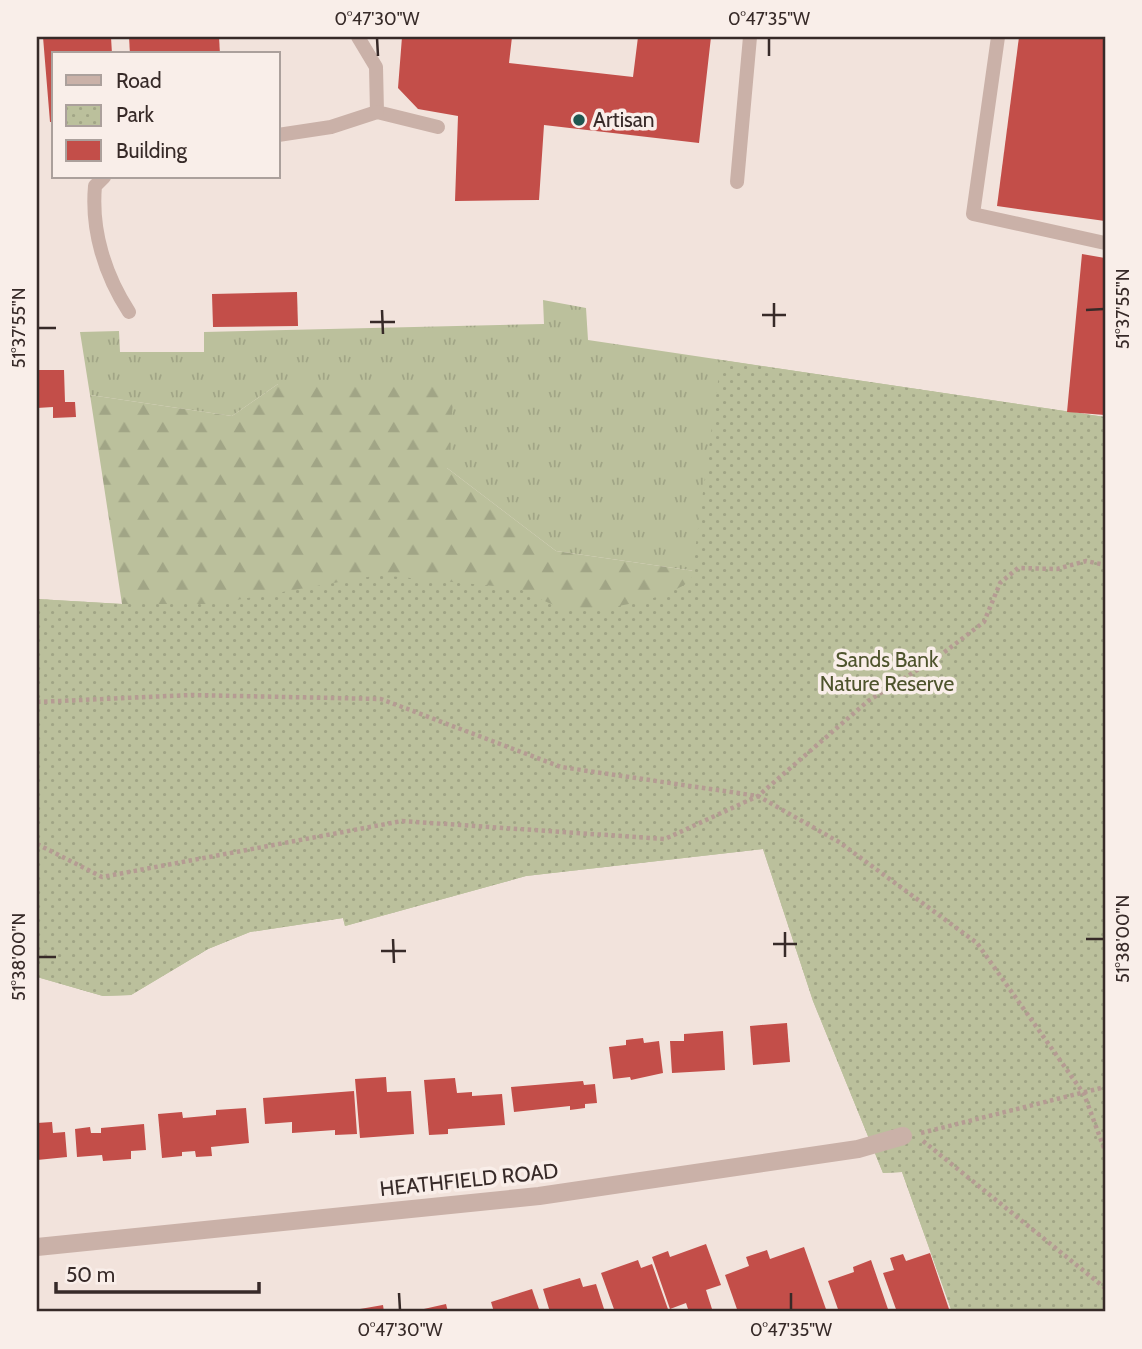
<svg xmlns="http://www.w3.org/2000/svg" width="1142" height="1349" font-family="Cabin,sans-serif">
<defs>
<pattern id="grass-tufts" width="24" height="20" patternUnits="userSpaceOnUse" patternTransform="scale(1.75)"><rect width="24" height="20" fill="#bbc09c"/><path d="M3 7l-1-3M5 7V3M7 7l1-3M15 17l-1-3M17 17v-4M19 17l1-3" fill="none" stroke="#a1a586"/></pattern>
<pattern id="forest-firs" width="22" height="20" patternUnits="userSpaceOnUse" patternTransform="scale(1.75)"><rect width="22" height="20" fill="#bbc09c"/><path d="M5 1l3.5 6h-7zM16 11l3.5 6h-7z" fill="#a1a586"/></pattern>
<pattern id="park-dots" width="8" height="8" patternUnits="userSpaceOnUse" patternTransform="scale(1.75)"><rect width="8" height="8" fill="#bbc09c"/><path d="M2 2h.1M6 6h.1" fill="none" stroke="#a1a586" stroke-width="1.8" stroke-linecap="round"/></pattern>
</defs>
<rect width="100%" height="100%" fill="#f2e3dc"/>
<!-- grass -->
<path fill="url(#grass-tufts)" d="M543,300L586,308L588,340L1105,417L778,583L556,551L447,468L278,384L232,416L90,395L80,332L119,331L120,352H204V332L544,324Z"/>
<!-- forest -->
<path fill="url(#forest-firs)" d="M455,380L447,468L556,551L778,583L1105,1312H952L902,1172L883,1173L813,1001L763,849L526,876L345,926L343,918L250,932L208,949L131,995L103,996L37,977V599L122,604L90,395L232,416L278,384Z"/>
<!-- park -->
<path fill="url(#park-dots)" d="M721,360L1105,417V1312H952L902,1172L883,1173L813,1001L763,849L526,876L345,926L343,918L250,932L208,949L131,995L103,996L37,977V599L122,604H214L379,575L516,588C532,593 544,603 561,607C594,614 666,601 691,580Z"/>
<!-- building -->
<g fill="#c34e49">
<path d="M43,37H111L112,54H54V122H50Z"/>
<path d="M129,37H219L220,54H130Z"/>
<path d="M402,37H512L509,63L633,77L638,37H711L699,143L544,125L539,200L455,201L458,116L418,109L398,88Z"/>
<path d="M1019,37H1105V221L997,206Z"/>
<path d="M1082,254L1105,258V415L1067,412Z"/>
<path d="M297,292L298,326L213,327L212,294Z"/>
<path d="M37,370H64L65,402H75L76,417L53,418V407L37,408Z"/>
<path d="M787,1023L790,1062L753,1065L750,1026Z"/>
<path d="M723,1031L725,1070L672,1073L670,1041H684V1034Z"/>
<path d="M643,1038L644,1043L659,1041L663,1073L631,1080L630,1077L613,1079L609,1047L626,1045V1040Z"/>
<path d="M386,1077L387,1092L411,1091L414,1134L360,1138L355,1079Z"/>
<path d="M455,1078L457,1093L472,1092V1096L502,1094L505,1125L448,1129V1134L429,1135L424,1080Z"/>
<path d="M583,1081L584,1085L595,1084L597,1103L585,1104V1108L570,1110V1106L514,1112L511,1087Z"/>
<path d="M354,1091L357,1134L335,1135V1130L292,1133V1122L265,1124L263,1098Z"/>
<path d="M246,1108L249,1143L211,1147L212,1156L196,1157L195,1151L182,1152V1156L162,1158L158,1114L182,1112L183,1118L216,1115V1110Z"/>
<path d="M52,1122L53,1133L65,1132L67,1157L37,1160V1123Z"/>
<path d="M144,1124L146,1150L131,1151V1159L103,1161L102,1155L77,1157L75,1129L90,1127L91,1133H101V1128Z"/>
<path d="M706,1244L721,1285L706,1290L712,1309L689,1312L686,1303L670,1309L652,1257L668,1251L670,1257Z"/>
<path d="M804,1247L827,1312H738L725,1275L749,1266L746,1257L767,1250L770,1259Z"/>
<path d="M930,1253L950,1312H897L883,1273L894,1270L890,1258L903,1254L906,1261Z"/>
<path d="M638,1260L641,1268L652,1264L669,1312H615L601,1273Z"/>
<path d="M871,1260L889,1312H839L828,1281L854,1272L853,1267Z"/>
<path d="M580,1278L583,1287L596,1284L605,1312H550L543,1289Z"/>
<path d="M532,1289L540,1312H494L491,1302Z"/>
<path d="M446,1304L448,1312H415V1311Z"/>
<path d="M383,1305L384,1312H360V1309Z"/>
</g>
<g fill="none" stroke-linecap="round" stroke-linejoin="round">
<!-- path -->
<g stroke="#b59b93" stroke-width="4.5" stroke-dasharray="3.5 3.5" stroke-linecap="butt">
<path d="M37,702L191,695L381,699L561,767L758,796L839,842L977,943L1084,1094L1105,1151"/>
<path d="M37,844L102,877L402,821L665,839L758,796L868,701L938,657L984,622L1000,583L1018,568L1057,569L1086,561L1105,565"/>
<path d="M921,1133L1105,1087"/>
<path d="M923,1141L1105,1288"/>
</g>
<!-- lane -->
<g stroke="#cab1a8" stroke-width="14">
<path d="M358,37L376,67L377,112L438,127"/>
<path d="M998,37L973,214L1105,243"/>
<path d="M278,135L331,127L377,112"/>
<path d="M104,177L95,186C91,231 105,275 129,312"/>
<path d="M737,182L750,37"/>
</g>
<!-- street -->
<path stroke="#cab1a8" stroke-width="18" d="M37,1247L539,1196L858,1149L903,1136"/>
</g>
<!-- ticks -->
<path fill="none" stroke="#372a28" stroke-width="2.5" d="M377,38L378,56M769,38V56M774,303V327M382,310L383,334M1086,310L1104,309M762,315H786M370,322H395M38,328H56M785,932V957M393,939L394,963M1086,939H1104M773,944H797M381,951H406M38,957H56M399,1293L400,1310M791,1293V1310"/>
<!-- markers -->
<circle fill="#1f5750" stroke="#f9eee9" stroke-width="2.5" cx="579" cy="120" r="7"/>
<g text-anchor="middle" stroke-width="7" stroke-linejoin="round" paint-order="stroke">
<!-- poi labels -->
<g font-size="21" fill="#372a28" stroke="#f9eee9" text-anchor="start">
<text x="593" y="127">Artisan</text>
</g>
<!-- park labels -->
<g font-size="21" fill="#4e542d" stroke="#f9eee9">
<text x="887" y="667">Sands Bank<tspan x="887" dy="24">Nature Reserve</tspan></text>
</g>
<!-- street labels -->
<g font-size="21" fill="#372a28" stroke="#f9eee9">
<text transform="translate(469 1180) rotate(-6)" y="7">HEATHFIELD ROAD</text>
</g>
</g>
<!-- border -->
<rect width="1142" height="1349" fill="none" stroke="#f9eee9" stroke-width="77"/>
<!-- legend -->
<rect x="52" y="52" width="228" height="126" fill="#f9eee9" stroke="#aba09c" stroke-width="2"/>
<rect x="66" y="75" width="35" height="10" fill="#cab1a8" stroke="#aba09c" stroke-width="2"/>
<text x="116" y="88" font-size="21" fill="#372a28">Road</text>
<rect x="66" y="105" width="35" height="21" fill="url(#park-dots)" stroke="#aba09c" stroke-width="2"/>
<text x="116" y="122" font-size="21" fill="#372a28">Park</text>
<rect x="66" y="140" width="35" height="21" fill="#c34e49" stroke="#aba09c" stroke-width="2"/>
<text x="116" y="158" font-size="21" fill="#372a28">Building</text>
<!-- scale -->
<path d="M56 1282v10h203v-10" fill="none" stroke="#372a28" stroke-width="3.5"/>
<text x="66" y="1282" font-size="21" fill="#372a28" stroke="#f9eee9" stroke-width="5" paint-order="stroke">50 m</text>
<rect x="38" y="38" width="1066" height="1272" fill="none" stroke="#372a28" stroke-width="2.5"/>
<g font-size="18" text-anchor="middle" fill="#372a28">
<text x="377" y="25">0°47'30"W</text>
<text x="769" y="25">0°47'35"W</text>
<text transform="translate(1123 309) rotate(-90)" y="6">51°37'55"N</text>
<text transform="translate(19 328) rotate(-90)" y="6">51°37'55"N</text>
<text transform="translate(1123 939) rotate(-90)" y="6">51°38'00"N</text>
<text transform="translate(19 957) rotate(-90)" y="6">51°38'00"N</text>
<text x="400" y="1336">0°47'30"W</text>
<text x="791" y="1336">0°47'35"W</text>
</g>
</svg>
